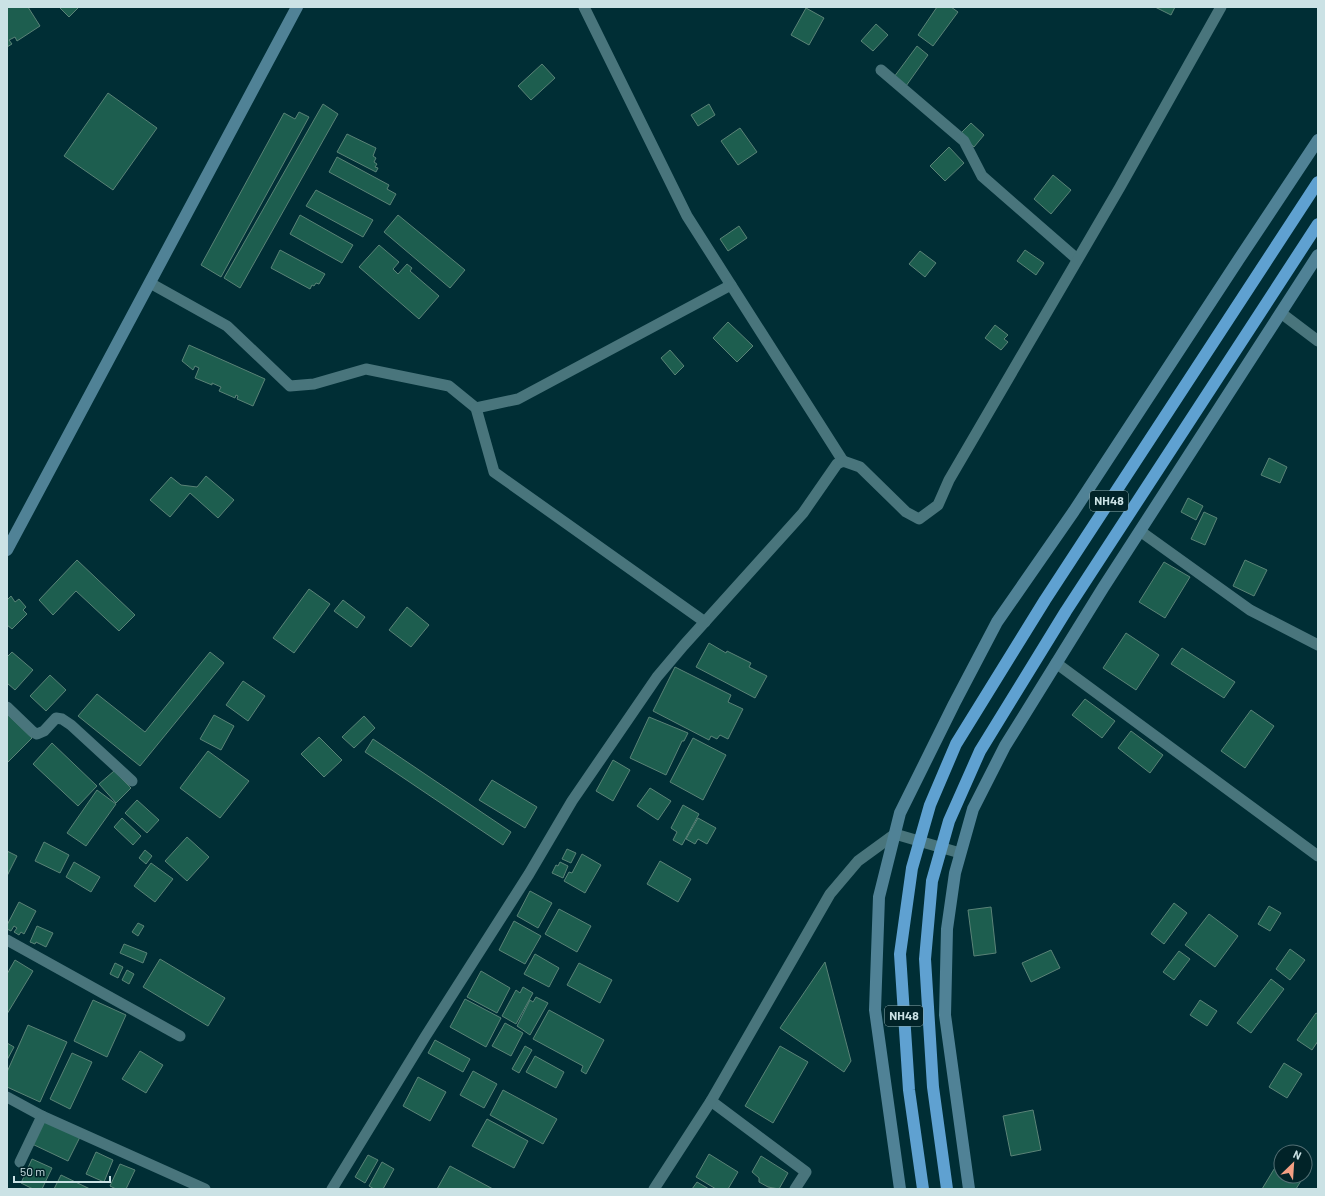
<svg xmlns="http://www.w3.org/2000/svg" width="1325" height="1196" font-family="Barlow,sans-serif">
<rect width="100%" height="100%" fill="#002e35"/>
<!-- building -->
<g fill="#1d5e4f" stroke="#5a8377">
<path d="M7,7H28L40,26L17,41L15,37L9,40L12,44L7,47Z"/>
<path d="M59,7H79L69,17Z"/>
<path d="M937,7H951L958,12L933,46L918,35Z"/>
<path d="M1155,7H1175L1171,15Z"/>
<path d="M806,8L824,18L809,45L791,35Z"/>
<path d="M876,24L888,35L873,51L861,41Z"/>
<path d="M917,46L928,55L906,86L894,77Z"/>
<path d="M542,64L555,78L531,100L518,86Z"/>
<path d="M108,93L157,128L113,190L64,156Z"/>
<path d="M323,104L338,114L240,288L224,278Z"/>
<path d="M709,104L715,115L698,126L691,115Z"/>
<path d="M299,112L309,117L221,277L201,265L284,113L295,119Z"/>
<path d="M971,123L984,135L974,147L960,134Z"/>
<path d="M740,128L757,152L738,165L721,141Z"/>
<path d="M347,134L376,148L373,156L376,158L374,162L377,164L375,167L378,168L376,172L337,152Z"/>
<path d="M949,147L964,163L945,181L930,166Z"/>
<path d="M337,157L389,185L387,189L396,194L390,205L329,172Z"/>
<path d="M1053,175L1071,190L1051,214L1034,199Z"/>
<path d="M316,190L373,220L363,237L306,206Z"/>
<path d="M300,215L353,245L342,263L290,234Z"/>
<path d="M398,215L465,270L450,288L384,232Z"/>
<path d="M739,226L747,238L728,251L720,239Z"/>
<path d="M379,245L399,262L393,269L398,274L407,264L412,268L410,271L439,296L419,319L359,267Z"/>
<path d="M280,250L325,274L319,284L316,283L314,286L312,285L310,289L271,268Z"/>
<path d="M1025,250L1044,263L1036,275L1017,261Z"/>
<path d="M920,251L936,263L925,277L909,264Z"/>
<path d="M728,322L753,346L737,362L713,338Z"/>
<path d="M995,325L1008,335L1004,339L1008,342L1001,350L985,338Z"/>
<path d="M189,345L265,379L253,406L237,399L238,396L236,395L235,398L219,391L221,387L212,383V385L195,378L199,368L195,366L193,370L182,361Z"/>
<path d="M670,350L684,366L675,375L661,358Z"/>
<path d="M1269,458L1287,467L1280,483L1261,475Z"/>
<path d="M206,476L234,500L218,518L190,493L170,517L150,500L171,477L181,485L197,487Z"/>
<path d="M1188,498L1203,506L1196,520L1181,512Z"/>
<path d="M1204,512L1217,518L1205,545L1191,539Z"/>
<path d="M77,560L135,615L119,631L76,591L53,615L39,600Z"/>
<path d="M1245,560L1267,570L1254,596L1233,586Z"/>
<path d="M1164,562L1190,577L1165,618L1139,602Z"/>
<path d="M309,589L330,604L294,653L273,638Z"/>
<path d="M11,596L15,602L19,599L26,607L23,610L27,614L12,629L7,625V600Z"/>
<path d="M343,600L365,617L357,628L334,611Z"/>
<path d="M407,607L429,625L411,647L389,630Z"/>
<path d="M1126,633L1159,655L1136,690L1103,668Z"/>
<path d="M709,643L726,653L727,651L751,663L749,667L767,676L755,698L696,667Z"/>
<path d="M1182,648L1235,682L1224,698L1171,664Z"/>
<path d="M12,652L33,670L15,690L7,683V657Z"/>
<path d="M210,652L224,663L140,766L78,716L97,694L145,732Z"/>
<path d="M675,667L731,695L728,702L743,709L728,739L720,735L717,739L711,736L709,740L653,711Z"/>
<path d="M50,675L66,690L46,711L30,696Z"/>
<path d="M243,681L265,696L248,721L226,705Z"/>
<path d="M1085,699L1115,721L1102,738L1072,715Z"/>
<path d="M1251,710L1274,726L1245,768L1221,751Z"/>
<path d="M7,714L32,738L7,763Z"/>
<path d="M214,715L234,726L221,750L200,739Z"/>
<path d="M364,716L375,728L354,748L342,737Z"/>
<path d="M649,717L688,733L684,741H682L666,775L630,758Z"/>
<path d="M1131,731L1163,755L1150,773L1118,748Z"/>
<path d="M319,737L342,760L324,777L301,754Z"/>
<path d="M693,738L726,755L703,800L670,782Z"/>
<path d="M373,739L511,832L503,845L365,752Z"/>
<path d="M52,743L97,786L78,806L33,764Z"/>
<path d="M208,751L249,781L220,818L180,788Z"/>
<path d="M613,760L630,770L613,801L596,791Z"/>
<path d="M114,771L131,788L116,803L99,784Z"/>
<path d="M492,780L537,807L525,828L479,800Z"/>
<path d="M650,788L671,801L658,820L637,806Z"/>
<path d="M97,790L116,804L86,846L67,833Z"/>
<path d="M137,800L159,820L147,833L125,813Z"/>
<path d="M683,805L699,814L682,845L673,840L677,832L671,828Z"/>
<path d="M122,818L141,836L133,845L114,827Z"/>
<path d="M698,818L716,828L707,844L698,839L695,844L686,839Z"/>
<path d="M187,837L209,857L187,881L165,861Z"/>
<path d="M44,842L69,855L60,873L35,861Z"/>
<path d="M567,849L576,853L571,863L562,859Z"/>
<path d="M145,850L152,856L146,864L139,858Z"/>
<path d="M7,851L17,856L7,876Z"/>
<path d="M582,854L601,865L585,893L564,881L569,872L572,873Z"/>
<path d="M660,861L691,879L678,902L647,884Z"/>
<path d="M74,862L100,877L91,892L66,877Z"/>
<path d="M560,862L568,866L563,878L552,873L556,865L558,866Z"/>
<path d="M151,863L173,879L155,902L134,886Z"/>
<path d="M530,891L552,903L538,928L517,916Z"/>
<path d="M19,902L36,911L24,934L21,932L19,935L14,932L17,928L14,926L11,931L7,929V925Z"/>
<path d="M1174,903L1187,913L1164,944L1151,934Z"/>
<path d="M1269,906L1281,913L1270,931L1258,924Z"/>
<path d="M991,907L996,953L974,956L968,910Z"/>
<path d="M559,909L591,926L577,952L545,934Z"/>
<path d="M1209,914L1238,936L1215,967L1185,945Z"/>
<path d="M514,921L541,936L525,964L499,950Z"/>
<path d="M138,923L144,926L138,936L132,932Z"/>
<path d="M37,926L53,933L46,947L36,942L35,944L30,942Z"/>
<path d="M124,944L147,953L143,963L120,953Z"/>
<path d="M1290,949L1305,960L1290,980L1276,969Z"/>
<path d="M1051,950L1060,968L1031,982L1022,963Z"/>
<path d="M1179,951L1190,959L1174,980L1163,972Z"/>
<path d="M535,954L559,968L549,987L524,974Z"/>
<path d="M160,959L225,998L208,1026L143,987Z"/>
<path d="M15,960L33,971L7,1014V974Z"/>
<path d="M825,962L851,1061L844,1072L780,1028Z"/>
<path d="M115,963L123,967L118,978L110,974Z"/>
<path d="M579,963L612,980L600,1003L567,985Z"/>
<path d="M127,970L134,974L129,984L122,980Z"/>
<path d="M481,971L510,988L497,1013L467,997Z"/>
<path d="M1271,979L1284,989L1251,1033L1237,1023Z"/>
<path d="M523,987L533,993L516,1024L502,1016L516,990L520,993Z"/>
<path d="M536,997L548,1003L530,1035L517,1026L530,1000L533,1002Z"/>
<path d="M465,999L501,1018L486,1047L450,1027Z"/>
<path d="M93,1000L126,1015L107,1057L74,1041Z"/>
<path d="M1200,1000L1217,1011L1207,1026L1190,1015Z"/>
<path d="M549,1010L604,1040L586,1074L581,1071L583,1066L533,1039Z"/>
<path d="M1316,1013L1318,1014V1041L1312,1050L1297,1040Z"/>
<path d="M505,1023L523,1033L511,1056L492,1046Z"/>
<path d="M28,1025L67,1042L40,1102L7,1087V1072Z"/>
<path d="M435,1040L470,1059L463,1072L428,1053Z"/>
<path d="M7,1043L14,1047L7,1060Z"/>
<path d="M525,1046L532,1050L519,1073L512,1069Z"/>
<path d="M780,1046L808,1062L773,1123L745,1106Z"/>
<path d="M140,1051L163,1065L146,1093L122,1079Z"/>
<path d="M72,1053L92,1062L70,1109L50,1099Z"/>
<path d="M535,1056L564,1072L556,1088L526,1072Z"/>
<path d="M1284,1063L1302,1074L1287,1098L1269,1087Z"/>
<path d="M473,1071L497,1084L484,1108L460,1095Z"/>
<path d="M418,1077L446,1092L430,1121L403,1106Z"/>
<path d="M503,1090L557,1119L543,1144L490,1115Z"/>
<path d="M1033,1110L1041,1150L1011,1156L1003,1116Z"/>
<path d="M42,1118L80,1137L68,1161L30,1143Z"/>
<path d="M487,1119L528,1141L514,1168L472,1146Z"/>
<path d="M96,1152L113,1160L104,1182L86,1174Z"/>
<path d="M709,1154L738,1172L728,1189H716L696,1177Z"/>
<path d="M368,1155L378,1160L365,1183L355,1177Z"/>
<path d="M761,1156L788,1173L779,1189L768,1187L759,1182V1178L752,1172Z"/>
<path d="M32,1159L52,1168L42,1189H33L21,1183Z"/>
<path d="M1279,1161L1281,1163V1176H1304L1296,1189H1262Z"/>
<path d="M382,1162L394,1169L383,1189H374L369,1186Z"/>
<path d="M120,1164L135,1170L126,1189H116L110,1186Z"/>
<path d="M450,1166L493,1189H437Z"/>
<path d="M61,1175L90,1189H54Z"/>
<path d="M697,1182L709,1189H692Z"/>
</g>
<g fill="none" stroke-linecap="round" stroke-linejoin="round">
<!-- street -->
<g stroke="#49757c" stroke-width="11">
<path d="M584,7L687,216L843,461"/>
<path d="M881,70L964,141L982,176L1077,259"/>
<path d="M150,283L227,326L290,386L314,384L366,369L449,386L476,408L494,472L705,622"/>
<path d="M1281,313L1318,341"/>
<path d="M476,408L518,399L731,285"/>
<path d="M1140,531L1250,610L1318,645"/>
<path d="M1056,663L1318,856"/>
<path d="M7,707L33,732L37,734L44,731L56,718L62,719L71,725L132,781"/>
<path d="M7,940L180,1036"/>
<path d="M7,1097L42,1116L205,1189"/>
<path d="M711,1101L806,1172L795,1189"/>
<path d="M20,1162L42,1116"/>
<path d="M332,1189L425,1037L529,874L572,801L657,677L684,645L803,513L837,464L843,461L860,467L906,512L919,519L938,505L949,480L1120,187L1221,7"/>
<path d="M654,1189L711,1101L830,894L858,861L895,834L960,853"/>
</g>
<!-- secondary -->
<g stroke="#508296" stroke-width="12">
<path d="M7,550L297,7"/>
<path d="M900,1189L875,1010L879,897L900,813L954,704L997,622L1074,511L1239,259L1318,140"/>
<path d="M969,1189L945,1015L947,929L955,873L973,809L1005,746L1103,588L1318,255"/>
</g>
<!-- highway -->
<g stroke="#5fa1d1" stroke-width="12">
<path d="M923,1189L909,1090L900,954L912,868L930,805L956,744L1045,600L1318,182"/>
<path d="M947,1189L933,1087L925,959L932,881L949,821L980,751L1066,611L1318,224"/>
</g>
</g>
<g text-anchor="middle" stroke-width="3.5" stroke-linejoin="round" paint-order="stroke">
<!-- shield labels -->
<g fill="#012328" stroke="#8ea9ac" stroke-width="1">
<rect x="1090" y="491" width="38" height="20" rx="3"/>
<rect x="885" y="1006" width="38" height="20" rx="3"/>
</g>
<g font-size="12" font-weight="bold" fill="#cbe2e5">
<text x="1109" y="505">NH48</text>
<text x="904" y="1020">NH48</text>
</g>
</g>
<!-- border -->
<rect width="1325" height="1196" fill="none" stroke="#cbe2e5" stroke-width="16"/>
<!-- north arrow -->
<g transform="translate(1293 1164) rotate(25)"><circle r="19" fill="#012328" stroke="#526f74"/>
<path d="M0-3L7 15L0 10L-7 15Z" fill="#f39f83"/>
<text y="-6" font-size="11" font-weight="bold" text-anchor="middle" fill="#cbe2e5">N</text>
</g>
<!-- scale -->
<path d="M14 1176v6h96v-6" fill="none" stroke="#cbe2e5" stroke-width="2"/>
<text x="20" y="1176" font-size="12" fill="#cbe2e5" stroke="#012328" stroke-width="3" paint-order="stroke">50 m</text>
</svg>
